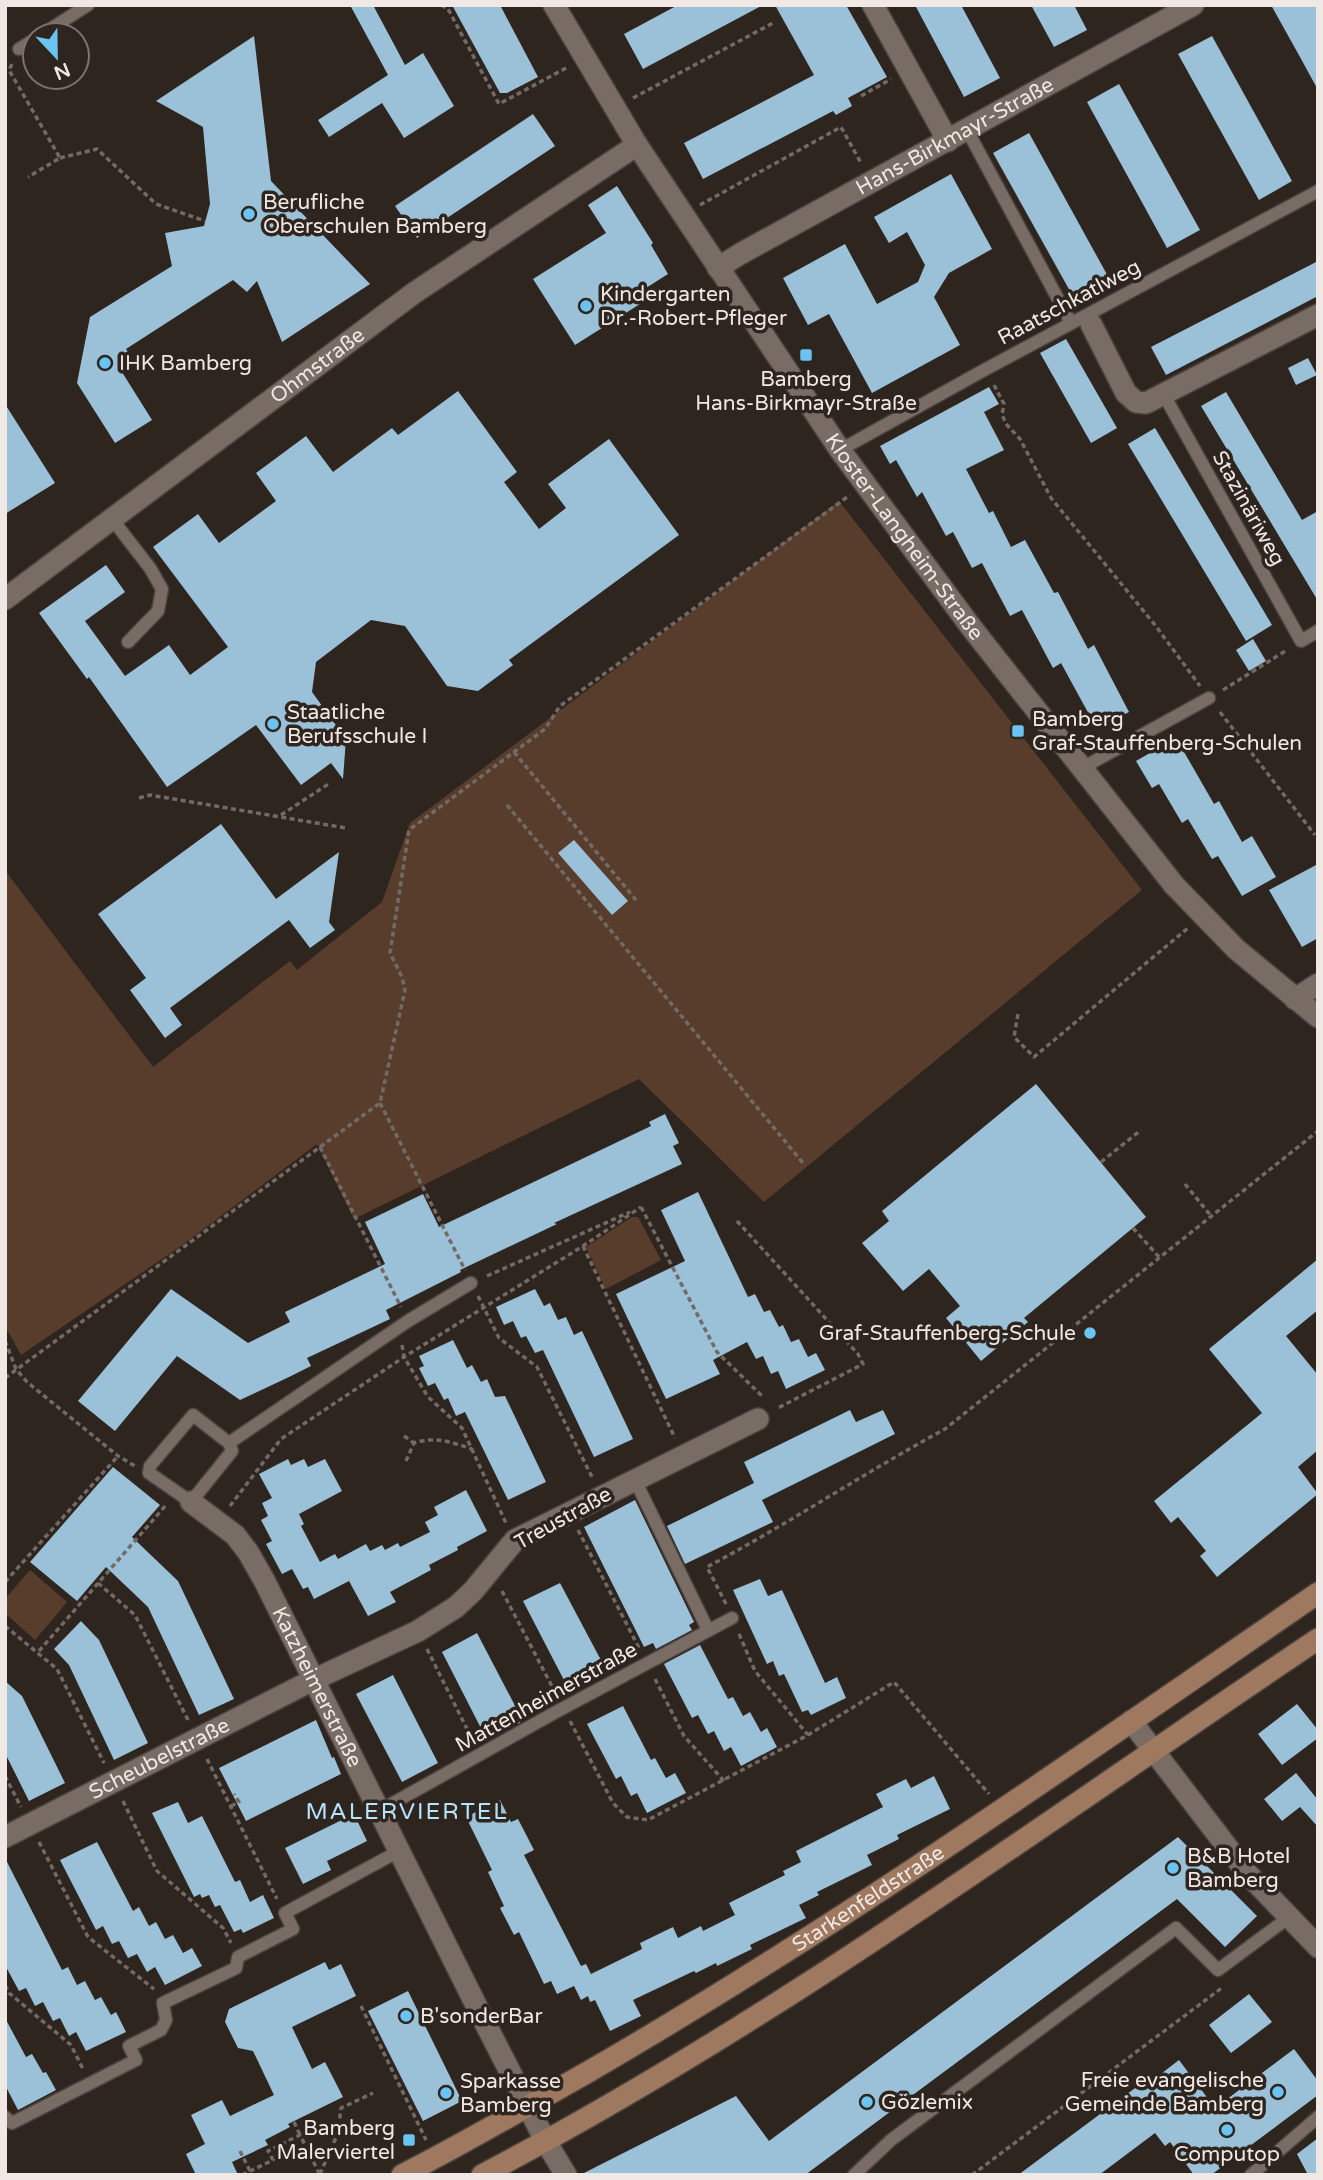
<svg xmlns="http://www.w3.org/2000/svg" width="1323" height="2180" font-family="'Varela Round',sans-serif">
<rect width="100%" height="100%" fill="#2f251f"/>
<!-- green -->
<g fill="#583d2d">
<path d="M839,501L1142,890L764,1202L639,1079L354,1219L317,1144L181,1246L21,1355L5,1326V874L7,873L153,1067L290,961L297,970L382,902L410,823Z"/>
<path d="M632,1217H638L661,1260L606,1289L586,1247Z"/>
<path d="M30,1570L67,1602L35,1640L5,1613V1599Z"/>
</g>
<!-- building -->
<g fill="#9ac1d8">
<path d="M350,5H373L405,65L423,53L454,106L404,138L382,103L329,137L318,120L388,75Z"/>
<path d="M452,5H500L538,77L507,93H500Z"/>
<path d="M678,5H763L643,69L624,34Z"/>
<path d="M775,5H846L887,77L848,98L852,106L836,115L833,111L703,179L684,143L814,75Z"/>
<path d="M915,5H961L1000,78L964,97Z"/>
<path d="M1031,5H1074L1087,30L1054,47Z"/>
<path d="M1271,5H1318V90L1300,57Z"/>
<path d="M254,36L271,181L370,284L282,342L257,281L247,292L233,280L126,349L134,361L120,369L152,420L115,443L77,383L90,317L172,266L165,233L204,226L210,204L203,127L156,101Z"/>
<path d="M1212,36L1292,181L1259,200L1178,54Z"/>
<path d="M1119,84L1200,230L1167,248L1087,102Z"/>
<path d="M533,114L555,146L417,238L395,206Z"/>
<path d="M1029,133L1110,280L1075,300L993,153Z"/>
<path d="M951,174L992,249L949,273L934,297L960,345L872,393L829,314L808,325L783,278L845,244L877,304L918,282L925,265L907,232L889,243L874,217Z"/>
<path d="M617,186L653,243L651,245L668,274L635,295L640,304L575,345L533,279L606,233L588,205Z"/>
<path d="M1318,261V296L1166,375L1151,347Z"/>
<path d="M1066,339L1117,428L1091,443L1040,353Z"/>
<path d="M1308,358L1317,375L1296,385L1288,368Z"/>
<path d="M989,387L999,404L984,412L1004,450L966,469L989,513L993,511L1011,547L1025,540L1054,593L1058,592L1088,649L1094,645L1129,712L1097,729L1061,663L1053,668L1022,610L1010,616L982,563L972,568L953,532L946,536L922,492L917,497L896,460L890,464L880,446Z"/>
<path d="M458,391L517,472L504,482L539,529L566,508L548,484L609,439L679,535L509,660L513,665L478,691L447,686L405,626L371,620L316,662L312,692L346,739L343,779L331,763L301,785L256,725L167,787L89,677L87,679L39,613L106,565L125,592L85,621L125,676L169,645L190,675L228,647L153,547L198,514L219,543L276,501L256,473L306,436L333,472L392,428L398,435Z"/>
<path d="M1226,392L1302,520L1318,511V601L1201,406Z"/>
<path d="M5,404L55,483L5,514Z"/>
<path d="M1155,428L1272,625L1246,641L1128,444Z"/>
<path d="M1253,639L1266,661L1249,671L1236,650Z"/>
<path d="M1176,738L1214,804L1219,801L1242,842L1252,836L1276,877L1242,896L1218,856L1212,859L1188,819L1182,823L1159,784L1152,788L1136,761Z"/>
<path d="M221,824L276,899L339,852L329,922L335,930L310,948L289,920L170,1008L182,1025L165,1038L130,990L146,978L98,914Z"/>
<path d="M574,840L628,901L612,915L558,853Z"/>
<path d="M1318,864V938L1302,947L1269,890Z"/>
<path d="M1036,1084L1146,1217L1024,1318L1028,1322L981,1361L946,1318L960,1306L929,1269L903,1291L862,1243L889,1221L882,1211Z"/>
<path d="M665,1114L679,1143L673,1146L682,1164L554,1223L557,1224L460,1270L461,1272L386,1310L390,1319L307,1358L311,1366L289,1377L240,1400L177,1356L115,1431L78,1401L171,1289L248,1343L290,1322L285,1312L385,1264L365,1222L423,1194L439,1227L651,1126L649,1122Z"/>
<path d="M698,1192L748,1297L755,1294L764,1312L770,1310L779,1327L783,1325L791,1342L799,1339L808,1357L816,1353L825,1370L786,1389L778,1371L771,1374L763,1356L756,1359L747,1342L713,1360L720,1374L666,1399L616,1294L685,1261L661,1210Z"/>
<path d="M1318,1259V1310L1286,1336L1318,1375V1450L1298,1467L1318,1494L1217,1577L1200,1556L1206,1551L1178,1517L1171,1523L1154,1501L1262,1413L1209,1349Z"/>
<path d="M535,1289L544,1306L550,1303L558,1320L566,1317L574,1335L582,1331L633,1439L594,1457L543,1350L535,1353L526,1336L521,1338L513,1321L504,1325L496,1307Z"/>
<path d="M453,1340L467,1368L472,1365L481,1382L487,1379L495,1397L505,1396L546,1482L508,1500L465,1412L456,1416L448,1398L444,1400L435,1383L428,1386L419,1368L424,1366L419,1356Z"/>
<path d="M850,1410L856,1422L883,1410L895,1434L762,1500L773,1522L685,1564L667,1526L754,1483L744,1462Z"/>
<path d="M288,1459L291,1465L304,1459L308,1467L325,1459L342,1491L299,1514L304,1524L301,1526L320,1562L335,1554L338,1559L366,1544L370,1551L382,1545L385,1550L398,1543L400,1547L430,1532L425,1522L438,1515L434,1507L466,1490L487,1531L457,1547L458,1550L429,1565L431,1570L390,1592L396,1602L368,1616L349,1581L314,1599L308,1587L303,1589L292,1569L282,1574L266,1544L272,1541L261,1520L268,1516L262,1503L272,1498L259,1474Z"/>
<path d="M113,1467L160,1505L132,1537L178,1581L234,1699L199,1715L148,1607L106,1567L77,1601L30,1562Z"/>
<path d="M635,1500L694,1622L689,1625L692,1630L656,1649L653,1643L644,1647L584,1527Z"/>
<path d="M760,1579L768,1596L782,1590L825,1683L837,1677L846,1698L811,1715L808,1710L802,1712L784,1674L779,1676L773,1661L767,1664L733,1590Z"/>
<path d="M560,1583L603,1664L566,1684L523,1601Z"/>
<path d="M81,1621L99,1640L148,1743L114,1760L69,1665L54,1649Z"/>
<path d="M477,1633L523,1721L487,1740L442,1652Z"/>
<path d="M700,1645L728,1699L733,1697L743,1716L750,1712L761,1732L767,1728L777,1747L741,1766L731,1747L724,1751L714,1731L708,1734L698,1715L692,1718L664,1664Z"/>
<path d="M393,1675L438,1763L402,1782L356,1694Z"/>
<path d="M5,1681L22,1696L65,1783L29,1801L5,1753Z"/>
<path d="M1297,1704L1318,1730V1738L1282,1765L1258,1734Z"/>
<path d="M623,1706L651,1760L655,1758L666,1778L675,1773L686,1793L647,1813L637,1793L631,1796L621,1776L616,1779L587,1724Z"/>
<path d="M316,1720L332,1758L334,1757L341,1774L246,1821L219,1768Z"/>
<path d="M1296,1773L1318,1800V1827L1300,1807L1282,1821L1264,1799Z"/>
<path d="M934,1776L950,1809L897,1835L899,1839L867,1855L872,1865L817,1892L819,1895L799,1905L806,1918L750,1945L752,1949L717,1966L716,1963L696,1973L694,1971L633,2000L641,2016L610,2031L595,2000L590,2002L588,1996L581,2000L574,1986L557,1994L551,1981L544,1984L519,1932L514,1935L500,1908L504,1906L488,1872L492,1870L466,1817L500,1800L511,1822L518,1819L534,1850L524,1855L581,1966L586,1964L591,1974L642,1949L640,1943L673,1927L678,1938L701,1926L703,1931L735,1915L729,1903L785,1875L783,1871L801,1862L796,1851L883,1807L876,1794L906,1779L911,1788Z"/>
<path d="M178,1802L188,1823L202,1816L235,1882L240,1880L250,1902L263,1895L274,1918L243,1933L241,1929L234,1932L220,1905L215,1907L209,1895L202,1898L200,1894L194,1897L152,1813Z"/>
<path d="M354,1814L367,1841L327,1861L331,1870L303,1884L285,1848Z"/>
<path d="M1178,1837L1257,1916L1225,1947L1177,1899L805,2175H580L736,2096L769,2141Z"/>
<path d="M97,1842L133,1911L139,1907L149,1926L156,1922L165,1939L173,1935L183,1953L192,1948L202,1966L165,1985L155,1967L147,1972L137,1954L128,1958L119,1941L112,1944L103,1926L96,1930L60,1860Z"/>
<path d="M5,1858L62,1970L68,1967L77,1985L85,1981L95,2000L101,1997L111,2015L116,2012L126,2032L86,2051L76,2032L69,2036L60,2018L53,2021L43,2002L35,2006L26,1988L19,1991L5,1965Z"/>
<path d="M325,1962L329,1970L341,1964L356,1996L292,2027L312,2069L325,2062L343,2097L288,2124L290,2127L265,2140L268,2145L232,2162L238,2175H196L186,2154L205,2144L191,2115L222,2100L230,2116L274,2095L253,2051L238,2048L225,2022L229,2009Z"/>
<path d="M408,1991L462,2101L423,2121L368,2011Z"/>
<path d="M1249,1994L1272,2022L1231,2053L1209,2025Z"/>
<path d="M5,2018L26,2057L32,2054L43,2073L46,2072L56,2090L18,2110L5,2085Z"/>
<path d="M1294,2049L1318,2081V2095L1211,2175H1194L1170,2142L1165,2146L1155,2133L1099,2175H1018L1150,2077L1153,2080L1179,2060L1215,2108Z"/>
<path d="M1318,2138V2175H1308L1297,2154Z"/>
</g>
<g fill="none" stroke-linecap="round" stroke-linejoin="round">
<!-- lane casing -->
<g stroke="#4b423e" stroke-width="15">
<g id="lane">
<path d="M41,35L88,5"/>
<path d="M19,49L35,39"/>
<path d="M967,130L1071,323"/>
<path d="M1164,395L1301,641L1318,631"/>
<path d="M840,450L986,369L1318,191"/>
<path d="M112,519L150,568L162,589L158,611L128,642"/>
<path d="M1082,768L1209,698"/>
<path d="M193,1415L229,1443L232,1451L191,1502L149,1473L150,1466Z"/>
<path d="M229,1443L408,1321L471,1283"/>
<path d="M635,1480L708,1630"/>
<path d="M379,1811L554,1713L732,1618"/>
<path d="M5,2117L12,2123L136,2060L129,2046L161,2030L166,2020L163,2003L236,1968L238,1957L293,1929L285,1913L399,1851"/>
<path d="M854,2175L891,2140L1176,1928L1218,1970L1288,1918"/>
<path d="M1251,2175L1318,2117"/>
</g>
</g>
<!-- street casing -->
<g stroke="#4b423e" stroke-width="24">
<g id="street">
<path id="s1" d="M554,5L637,145L840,450L971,627L1174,885L1236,949L1318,1017"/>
<path d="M873,5L948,141"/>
<path id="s2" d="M718,268L740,254L1193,5"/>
<path d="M1091,324L1126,393L1136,402L1146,403L1318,315"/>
<path id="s3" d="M5,599L414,293L637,145"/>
<path d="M1295,999L1318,984"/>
<path id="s4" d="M191,1502L235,1535L248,1552L264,1580L482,2017L546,2142L566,2175"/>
<path d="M1131,1721L1247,1873L1318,1947"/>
<path id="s5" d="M5,1837L313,1680L418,1631L456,1607L473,1591L515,1540L758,1419"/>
</g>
</g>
<!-- secondary casing -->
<g stroke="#4b423e" stroke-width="24">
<g id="secondary">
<path id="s6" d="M402,2175C465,2143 526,2107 588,2072C840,1926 1078,1758 1318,1593"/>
<path d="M482,2175C776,2021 1043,1823 1318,1639"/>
</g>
</g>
<!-- path -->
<g stroke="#736a65" stroke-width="3.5" stroke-dasharray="5 3.5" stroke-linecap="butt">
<path d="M441,5L448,9L499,104L568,67"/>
<path d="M12,64L9,70L60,158L28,177"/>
<path d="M861,96L891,79"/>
<path d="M633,98L773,23"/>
<path d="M60,158L97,149L156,204L205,221"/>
<path d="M700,205L841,127L861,163"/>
<path d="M994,385L1004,404L1002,415L1007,425L1020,439L1051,498L1155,625L1200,686"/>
<path d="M1223,690L1287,650"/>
<path d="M1220,712L1315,835"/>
<path d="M514,752L636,900"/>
<path d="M139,798L150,795L346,828"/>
<path d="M507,805L803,1163"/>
<path d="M281,815L330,783"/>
<path d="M1018,1014L1014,1037L1034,1057L1188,928"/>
<path d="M380,1103L465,1270"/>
<path d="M320,1147L401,1307"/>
<path d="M1101,1162L1141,1130"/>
<path d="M1185,1184L1211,1216"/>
<path d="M641,1207L717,1352L764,1398"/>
<path d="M737,1221L858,1354L863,1364L776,1409"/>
<path d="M1133,1228L1159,1257"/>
<path d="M583,1246L675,1438"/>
<path d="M487,1276L630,1212"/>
<path d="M478,1296L499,1338L537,1367L593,1479"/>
<path d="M5,1341L16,1369L27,1382L118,1456L135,1466"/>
<path d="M402,1345L404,1357L428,1397L462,1428L506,1523"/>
<path d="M5,1378L380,1103L405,990L402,977L390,953L409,830L545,729L560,706L850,495"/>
<path d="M404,1436L414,1443"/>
<path d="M406,1461L414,1443C435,1436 451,1442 472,1449"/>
<path d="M230,1506L281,1439L404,1357L583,1246L641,1207"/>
<path d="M578,1530L640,1650"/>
<path d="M5,1582L118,1456"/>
<path d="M98,1583L135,1615L188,1720"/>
<path d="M502,1591L555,1692"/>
<path d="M726,1604L707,1567C788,1524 864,1473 945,1429L1318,1131"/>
<path d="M5,1626L57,1669L104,1763"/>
<path d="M739,1634L755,1671L808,1735"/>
<path d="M427,1649L472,1739"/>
<path d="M39,1651L167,1504"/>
<path d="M655,1679L684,1736L724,1781"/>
<path d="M570,1721L613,1803L627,1817L648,1820L808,1735L894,1682L989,1794"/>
<path d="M207,1759L277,1899"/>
<path d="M5,1776L21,1807"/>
<path d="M123,1801L157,1871L223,1928L231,1943"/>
<path d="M231,1806L239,1802L234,1794"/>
<path d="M39,1842L88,1937L154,1989"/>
<path d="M5,1985L9,1993L71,2045L83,2069"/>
<path d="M361,2006L426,2140"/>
<path d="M294,2122L300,2135"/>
<path d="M240,2151L252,2175"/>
<path d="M320,2174L338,2133L341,2108L373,2093"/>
<path d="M242,2175L273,2160L268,2151L300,2135L320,2175"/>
<path d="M972,2175L1223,1987"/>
</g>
<!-- lane -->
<use href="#lane" stroke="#786c65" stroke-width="12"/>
<!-- street -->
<use href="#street" stroke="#786c65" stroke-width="21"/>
<!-- secondary -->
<use href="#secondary" stroke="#9f7860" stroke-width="21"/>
</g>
<!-- markers -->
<g fill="#6ac3f1" stroke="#2f251f" stroke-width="2.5">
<circle cx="249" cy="214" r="7"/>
<circle cx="586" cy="306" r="7"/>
<rect x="799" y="348" width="14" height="14" rx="3.5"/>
<circle cx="105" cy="363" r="7"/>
<circle cx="273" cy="724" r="7"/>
<rect x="1011" y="724" width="14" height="14" rx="3.5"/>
<circle cx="1090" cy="1333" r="7"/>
<circle cx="1173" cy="1868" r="7"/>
<circle cx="406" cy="2016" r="7"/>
<circle cx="1278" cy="2092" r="7"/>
<circle cx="446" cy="2093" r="7"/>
<circle cx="867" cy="2102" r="7"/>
<circle cx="1227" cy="2130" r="7"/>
<rect x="402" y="2133" width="14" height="14" rx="3.5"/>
</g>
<g text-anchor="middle" stroke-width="7" stroke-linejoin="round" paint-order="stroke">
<!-- street labels -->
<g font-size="21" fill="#efe8e4" stroke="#2f251f">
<text dy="7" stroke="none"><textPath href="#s2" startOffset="271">Hans-Birkmayr-Straße</textPath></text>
<text transform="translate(1069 302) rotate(-28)" y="7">Raatschkatlweg</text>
<text dy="7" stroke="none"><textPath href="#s3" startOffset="390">Ohmstraße</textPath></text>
<text transform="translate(1249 508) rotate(61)" y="7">Stazinäriweg</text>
<text dy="7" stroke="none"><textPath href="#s1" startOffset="637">Kloster-Langheim-Straße</textPath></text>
<text transform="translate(563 1518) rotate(-29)" y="7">Treustraße</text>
<text dy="7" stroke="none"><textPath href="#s4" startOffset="228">Katzheimerstraße</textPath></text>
<text transform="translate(546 1697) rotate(-29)" y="7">Mattenheimerstraße</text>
<text dy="7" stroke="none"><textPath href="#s5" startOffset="173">Scheubelstraße</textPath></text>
<text dy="7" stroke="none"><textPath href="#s6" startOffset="542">Starkenfeldstraße</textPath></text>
</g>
<!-- poi labels -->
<g font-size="21" fill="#efe8e4" stroke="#2f251f" text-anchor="start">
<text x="263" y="209">Berufliche<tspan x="263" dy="24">Oberschulen Bamberg</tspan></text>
<text x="600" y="301">Kindergarten<tspan x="600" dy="24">Dr.-Robert-Pfleger</tspan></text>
<text x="119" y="370">IHK Bamberg</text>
<text x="806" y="386" text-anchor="middle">Bamberg<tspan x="806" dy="24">Hans-Birkmayr-Straße</tspan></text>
<text x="287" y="719">Staatliche<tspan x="287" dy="24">Berufsschule I</tspan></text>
<text x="1032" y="726">Bamberg<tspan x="1032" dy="24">Graf-Stauffenberg-Schulen</tspan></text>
<text x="1076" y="1340" text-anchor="end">Graf-Stauffenberg-Schule</text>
<text x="1187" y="1863">B&amp;B Hotel<tspan x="1187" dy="24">Bamberg</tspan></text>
<text x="420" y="2023">B'sonderBar</text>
<text x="1264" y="2087" text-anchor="end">Freie evangelische<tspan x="1264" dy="24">Gemeinde Bamberg</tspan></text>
<text x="460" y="2088">Sparkasse<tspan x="460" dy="24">Bamberg</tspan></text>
<text x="881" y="2109">Gözlemix</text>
<text x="395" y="2135" text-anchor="end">Bamberg<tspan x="395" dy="24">Malerviertel</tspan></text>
<text x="1227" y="2161" text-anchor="middle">Computop</text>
</g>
<!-- neighbourhood labels -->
<g font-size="23" letter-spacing="2" fill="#b5e4fe" stroke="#2f251f">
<text x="407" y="1819">MALERVIERTEL</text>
</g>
</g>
<!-- border -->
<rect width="1323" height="2180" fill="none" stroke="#efe8e4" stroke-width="14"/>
<!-- north arrow -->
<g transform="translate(56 56) rotate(158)"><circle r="33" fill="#2f251f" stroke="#7c736e" stroke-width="2"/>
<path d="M0-5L12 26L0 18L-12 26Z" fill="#6ac3f1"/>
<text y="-10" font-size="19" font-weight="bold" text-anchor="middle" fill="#efe8e4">N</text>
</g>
</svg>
